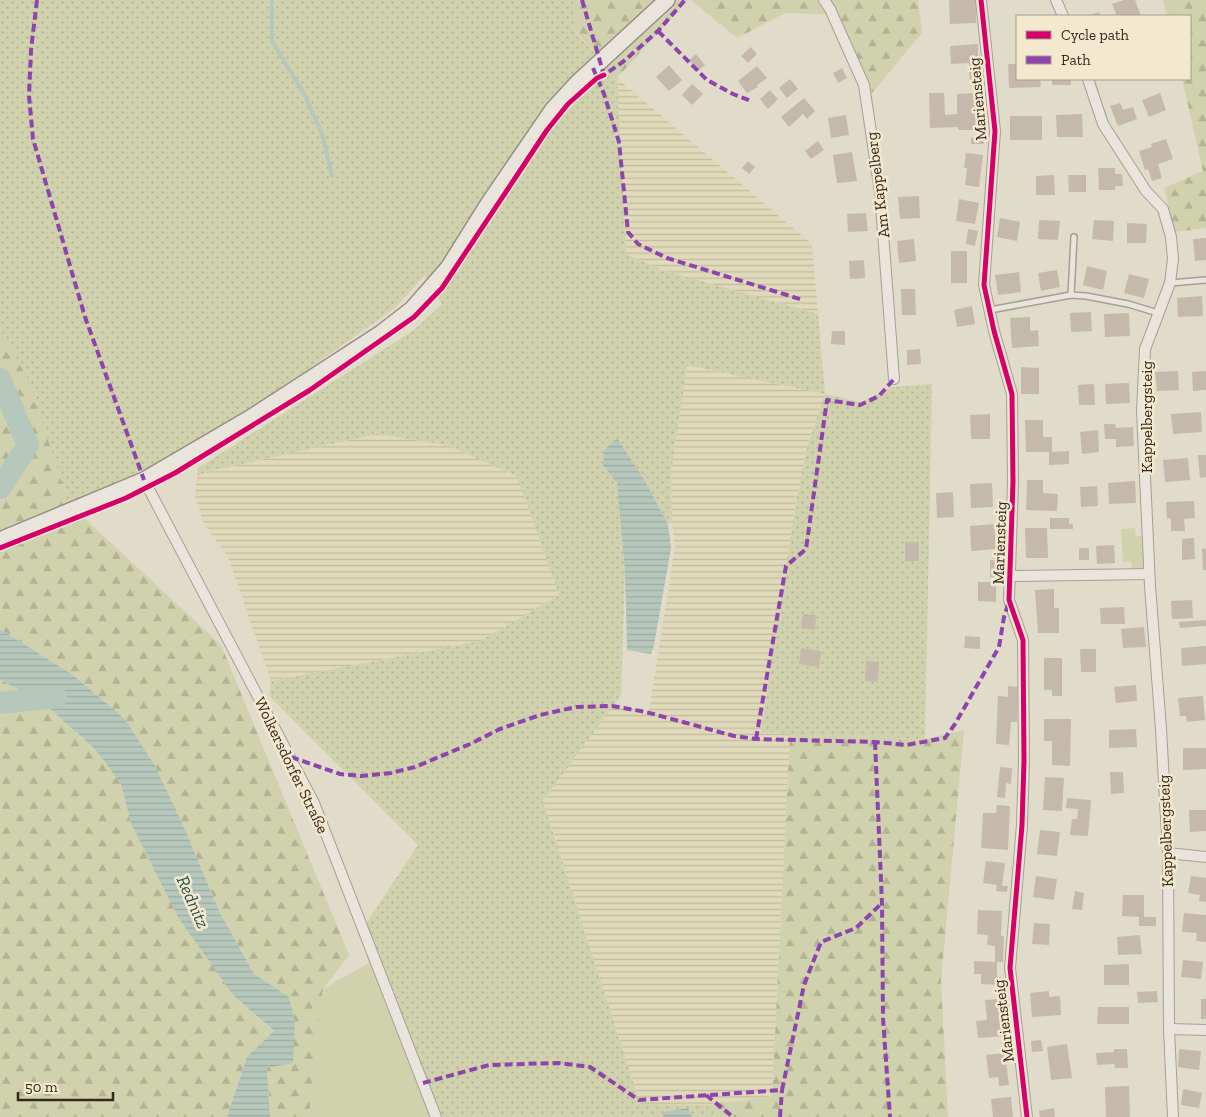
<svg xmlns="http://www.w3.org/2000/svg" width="1206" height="1117" font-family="'Zilla Slab',serif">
<defs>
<pattern id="farmland-rules" width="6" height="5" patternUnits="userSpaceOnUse" patternTransform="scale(1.25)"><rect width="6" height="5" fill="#e0dabb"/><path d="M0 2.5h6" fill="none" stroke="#c1bba0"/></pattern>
<pattern id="grass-dots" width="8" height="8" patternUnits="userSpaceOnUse" patternTransform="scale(1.25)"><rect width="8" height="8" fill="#d0d1ad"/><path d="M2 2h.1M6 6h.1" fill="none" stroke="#b3b394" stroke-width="1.8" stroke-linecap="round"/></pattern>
<pattern id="forest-firs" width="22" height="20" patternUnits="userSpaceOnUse" patternTransform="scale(1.25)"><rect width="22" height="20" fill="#d0d1ad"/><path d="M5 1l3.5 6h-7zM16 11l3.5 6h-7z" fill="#b3b394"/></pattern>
<pattern id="water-rules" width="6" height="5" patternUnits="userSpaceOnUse" patternTransform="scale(1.25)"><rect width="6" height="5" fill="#b6c7bc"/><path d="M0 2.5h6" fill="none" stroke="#9daba1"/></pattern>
</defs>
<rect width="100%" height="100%" fill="#e1dbca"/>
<!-- farmland -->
<g fill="url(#farmland-rules)">
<path d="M617,78L812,244L818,314L662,270L626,254Z"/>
<path d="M686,365L825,394L806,451L793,521L761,732L790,733L772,1096L712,1105L640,1104L543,801L612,706L649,711L675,547L672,523L671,473Z"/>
<path d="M377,434L447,445L517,476L559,595L480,641L271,681L228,557L204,524L195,496L197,476L206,472Z"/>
</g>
<!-- grass -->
<path fill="url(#grass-dots)" d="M0,0H573L575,32L617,78L626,254L662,270L818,314L825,394L861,402L892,387L932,384L925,739L761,732L793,521L806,451L825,394L687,365L671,473L672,523L668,524L645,481L617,438L604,450L603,467L617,482L625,572L621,695L543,801L640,1104L712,1105L714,1117H433L369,963L362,930L418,845L269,696L271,681L480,641L559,595L517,476L447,445L377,434L206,472L197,476L198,468L414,330L442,304L425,275L395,308L263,401L187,450L69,504L29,381L0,328Z"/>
<!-- forest -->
<g fill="url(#forest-firs)">
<path d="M573,0H688L617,78L575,31Z"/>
<path d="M691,0H918L922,33L872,93L839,15L785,13L737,38Z"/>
<path d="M1163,0H1206V228L1175,232L1164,188L1203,171L1182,79H1190V16H1167Z"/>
<path d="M0,328L29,381L69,504L221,645L349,955L323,989L309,1117H270L267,1068L289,998L254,974L220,913L183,825L155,766L125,719L73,675L0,629Z"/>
<path d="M0,679L46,705L96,750L121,784L131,823L233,995L274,1032L247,1057L227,1117H0Z"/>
<path d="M964,730L941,981L948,1117H714L712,1105L772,1096L790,733L925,739Z"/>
</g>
<!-- park -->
<g fill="#d0d1ad">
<path d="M1135,528L1136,536H1144L1145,567L1132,570L1131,562H1123L1121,529Z"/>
<path d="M369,963L433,1117H309L323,989Z"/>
</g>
<!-- water -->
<g fill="url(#water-rules)">
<path d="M617,438L645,481L668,524L671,548L654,645L651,654L627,650L625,572L617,483L603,466L604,450Z"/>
<path d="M0,629L73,675L125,719L155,766L183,825L220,913L254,974L289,997L295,1022L293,1063L267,1068L270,1117H227L247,1057L274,1031L233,995L178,917L131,823L121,784L96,750L46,705L0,679Z"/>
<path d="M688,1108L692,1117H663V1112Z"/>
</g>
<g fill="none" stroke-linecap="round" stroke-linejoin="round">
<!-- stream -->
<path stroke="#b6c7bc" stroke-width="4" d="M272,0V41L304,94L322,134L332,176"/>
<!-- river -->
<g stroke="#b6c7bc" stroke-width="22">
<path d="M0,379L28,445L0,488"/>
<path d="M0,703L56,697"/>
</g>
</g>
<!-- building -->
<g fill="#c5b9ab">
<path d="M949,0H976V23L950,24Z"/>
<path d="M1124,0H1135L1141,16H1117L1112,4Z"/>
<path d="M1099,12L1100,16H1088Z"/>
<path d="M978,44V62H982L983,85L970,86L969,63L951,64L950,46Z"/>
<path d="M751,47L757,54L748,63L741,56Z"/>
<path d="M696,54L705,65L698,71L689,60Z"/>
<path d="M1008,64H1017V79H1040L1041,87L1009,88Z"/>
<path d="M669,65L682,80L669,91L656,77Z"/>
<path d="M757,66L767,78L757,85L758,87L747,93L738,81Z"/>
<path d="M842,68L847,78L838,83L833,73Z"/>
<path d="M790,79L798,89L787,98L779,88Z"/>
<rect x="1052" y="79" width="19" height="6"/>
<path d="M692,84L703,94L692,105L682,95Z"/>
<path d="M770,90L778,99L768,109L760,99Z"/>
<path d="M929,93H944L945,115L957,114V94L975,93L976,115L981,114L982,122H976V130H958V127L930,128Z"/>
<path d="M1160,93L1166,110L1149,117L1142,100Z"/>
<path d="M804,98L815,111L807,119L803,114L789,127L781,117Z"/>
<path d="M1120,103L1123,110L1133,107L1137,119L1118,126L1110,106Z"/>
<path d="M1082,114L1083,137H1057L1056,115Z"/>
<path d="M846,115L849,135L831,138L828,118Z"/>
<rect x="1010" y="116" width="32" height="24"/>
<path d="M983,137L984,144H971V138Z"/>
<path d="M1166,139L1173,159L1158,164L1162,178L1152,181L1148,169L1145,170L1139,151L1152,147L1151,144Z"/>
<path d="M818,141L824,150L811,159L805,151Z"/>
<path d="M852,152L857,181L837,183L833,155Z"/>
<path d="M966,153L983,155L979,187L965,185L967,168H964Z"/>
<path d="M748,161L755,167L749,174L742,168Z"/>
<path d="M1098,168H1115V174H1122L1123,186H1115V190H1099Z"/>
<path d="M1054,175L1055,195H1036V176Z"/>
<path d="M1068,175H1086V192H1069Z"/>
<path d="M919,196L920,218L900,219L898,197Z"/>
<path d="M959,199L979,203L975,224L956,221Z"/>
<path d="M866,213L868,231L848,232L847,214Z"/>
<path d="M1000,218L1020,222L1017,241L997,237Z"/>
<path d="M1039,220L1060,221L1058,240L1038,239Z"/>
<path d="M1094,220L1114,221L1113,241L1092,239Z"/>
<path d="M1127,223L1147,224L1146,243H1127Z"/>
<path d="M968,229L978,231L975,246L966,244Z"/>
<path d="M1206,238V260L1195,261L1193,239Z"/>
<path d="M914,239L916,261L899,263L897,241Z"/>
<rect x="951" y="251" width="16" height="32"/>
<path d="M864,260L865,278L850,279L849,261Z"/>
<path d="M1087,266L1107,271L1103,290L1083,285Z"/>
<path d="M1057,270L1060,287L1041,291L1038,273Z"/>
<path d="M1019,272L1021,292L998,295L995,275Z"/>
<path d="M1129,274L1149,279L1144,298L1124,293Z"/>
<path d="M901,289H915L916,315H902Z"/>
<path d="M1202,296L1203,316L1178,317L1177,298Z"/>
<path d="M972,306L975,324L957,327L954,310Z"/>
<path d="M1091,312L1092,331L1071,332L1070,313Z"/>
<path d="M1129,313L1130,336L1105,337L1104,314Z"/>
<path d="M1030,317V331L1038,330L1039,346L1012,348L1010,318Z"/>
<path d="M832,331H845V345L831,344Z"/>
<path d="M920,349L921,364L907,365V350Z"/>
<path d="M1021,367L1039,368V394H1021Z"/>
<path d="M1178,371L1179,390L1157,391L1155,372Z"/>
<path d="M1206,371V390L1193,391L1192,372Z"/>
<path d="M1129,383L1130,403L1106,404L1105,384Z"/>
<path d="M1094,384L1095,405H1079L1078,385Z"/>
<path d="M1201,412L1202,432L1173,434L1171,414Z"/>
<path d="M990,414V439H971L970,415Z"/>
<path d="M1025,420H1043V437H1052V452L1069,451V464L1049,465V452H1026Z"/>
<path d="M1104,424H1115L1116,428L1133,427L1134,446L1116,447V439H1105Z"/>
<path d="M1098,430L1099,452L1082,454L1080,432Z"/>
<path d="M1198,455H1206V477L1200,478Z"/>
<path d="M1188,458L1190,480L1165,482L1163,460Z"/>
<path d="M1027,480H1043V493L1058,494L1057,511L1026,510Z"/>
<path d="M1135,481L1136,503L1109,504L1108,483Z"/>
<path d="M992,483L993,507L971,508L970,484Z"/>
<path d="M1097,486L1098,506L1081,507L1080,487Z"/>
<path d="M953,492L954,517L937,518L936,493Z"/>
<path d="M1194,501L1195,518L1184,519L1185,531H1171V518L1167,519L1166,502Z"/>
<path d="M1050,518H1069V524H1073V529H1050Z"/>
<path d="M994,524L996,549L971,551L970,526Z"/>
<path d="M1025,528H1047L1048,558H1026Z"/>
<path d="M1194,538L1195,559L1182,560V539Z"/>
<rect x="905" y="542" width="14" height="19"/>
<path d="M1114,545L1115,563L1097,564L1096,546Z"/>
<rect x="1079" y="548" width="10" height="12"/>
<path d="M1206,548V570H1203L1202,549Z"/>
<path d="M990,560L1003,561L1002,577H990Z"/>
<path d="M978,582H996V602L978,601Z"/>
<path d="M1054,589V608H1059V633H1038L1035,590Z"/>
<path d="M1192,600L1193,618L1172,619L1171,601Z"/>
<path d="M1124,607L1125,624H1101L1100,608Z"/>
<path d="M803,614L816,615L815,630L801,628Z"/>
<path d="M1206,620V626L1180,628L1179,622Z"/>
<path d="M1144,627L1146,647L1123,648L1121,629Z"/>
<path d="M965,636L980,637V649L964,648Z"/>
<path d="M1206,646V664L1182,666L1181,648Z"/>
<path d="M801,648L821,651L819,667L799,664Z"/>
<path d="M1080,649H1096V672H1081Z"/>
<path d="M1044,658H1062V696H1052V690H1044Z"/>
<path d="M866,661L879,662L878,682L865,681Z"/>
<path d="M1136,685L1137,701L1116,703L1114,687Z"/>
<path d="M1008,686L1018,687L1017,722H1011L1009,745L996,744L998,696L1008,697Z"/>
<path d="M1203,696L1205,720L1187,722L1186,716H1180L1178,698Z"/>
<path d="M1044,719H1071L1070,766L1052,765V741H1044Z"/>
<path d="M1136,729L1137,747L1109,748V730Z"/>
<path d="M1183,748H1206V769L1183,770Z"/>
<path d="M1000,767L1012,768L1011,784L1006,783L1005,798L997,797Z"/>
<path d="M1110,772H1123L1124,793L1111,794Z"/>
<path d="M1045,777L1064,778L1062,811L1043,810Z"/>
<path d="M1067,798L1091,800L1088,836L1070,835L1072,819H1077L1078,809L1066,808Z"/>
<path d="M997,805L1010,806L1008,850L981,848L983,813H996Z"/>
<path d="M1189,810H1206V831L1190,832Z"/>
<path d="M1040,830L1060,832L1057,856L1037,854Z"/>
<path d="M986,861L1005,863L1002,886H1008L1007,892L996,891L997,885L983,883Z"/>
<path d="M1036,876L1057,879L1054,900L1033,897Z"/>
<path d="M1191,876L1206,878V902L1199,901L1200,895L1188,893Z"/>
<path d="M1075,891L1084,893L1082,910L1072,909Z"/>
<path d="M1123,895H1144V917H1156V926H1139V917L1122,916Z"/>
<path d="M978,910L1002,911L1001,936H1004L1003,962H997V977H1001V985L981,984V974H974V961L995,962V946L987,945L988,935L977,934Z"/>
<path d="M1184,913L1206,915V942L1196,941L1197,933L1182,932Z"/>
<path d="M1034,923L1050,924L1049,945L1032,944Z"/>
<path d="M1140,935L1142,954L1118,955L1117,937Z"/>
<path d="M1183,960L1203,962L1201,979L1181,977Z"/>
<path d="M1129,964V985H1104V965Z"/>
<path d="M1049,991V997L1060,996L1061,1015L1032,1017L1030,993Z"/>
<path d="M1157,991L1158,1002L1138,1003L1137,992Z"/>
<path d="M1002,999L1005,1036L978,1038L976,1021L987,1020L985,1000Z"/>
<rect x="1201" y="999" width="5" height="20"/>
<path d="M1098,1007H1129V1024H1097Z"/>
<path d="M1041,1040L1043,1051L1032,1052L1031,1041Z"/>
<path d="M1067,1044L1072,1078L1051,1080L1047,1047Z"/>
<path d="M1114,1049H1127L1128,1068H1115L1114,1064L1097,1065L1096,1053L1114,1052Z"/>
<path d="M1179,1049L1201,1051L1199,1070L1178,1067Z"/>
<path d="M1005,1053L1009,1085L999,1086L998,1077L989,1078L986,1055Z"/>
<path d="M1129,1086L1130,1117H1106L1105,1087Z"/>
<path d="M1183,1089L1202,1093L1199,1108L1181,1105Z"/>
<path d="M1011,1097L1013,1117H993L991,1099Z"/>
<path d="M1054,1108L1055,1117H1040L1039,1111Z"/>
</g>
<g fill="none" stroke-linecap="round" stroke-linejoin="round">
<!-- service casing -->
<g stroke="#a6a094" stroke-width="8">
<g id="service">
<path d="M1170,283L1206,280"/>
<path d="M1071,295L1074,237"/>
<path d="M990,310L1071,295L1086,296L1128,304L1158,313"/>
</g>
</g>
<!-- minor casing -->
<g stroke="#a6a094" stroke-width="12">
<g id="minor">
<path d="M824,0L830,9L864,85L880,192L894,379"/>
<path d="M981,0L995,131L984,285L994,331L1012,394L1013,482L1009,600L1023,640L1024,761L1022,825L1010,968L1027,1117"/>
<path d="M1056,0L1063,16"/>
<path d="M1088,79L1103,124L1146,191L1163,209L1171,237L1173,259L1170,283L1145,349L1142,410L1150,586L1161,729L1168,853L1169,1029L1173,1117"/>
<path d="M144,480L314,803L436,1117"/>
<path d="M1009,576L1149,574"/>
<path d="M1168,853L1206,857"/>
<path d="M1169,1029L1206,1030"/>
</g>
</g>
<!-- secondary casing -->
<g stroke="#968f83" stroke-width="18">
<path id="secondary" d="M0,540L144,480L250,418L381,333L412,309L448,268L488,204L553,109L578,82L667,0"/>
</g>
<!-- service -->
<use href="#service" stroke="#eae5dc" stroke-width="5"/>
<!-- minor -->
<use href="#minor" stroke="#eae5dc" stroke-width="10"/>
<!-- secondary -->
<use href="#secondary" stroke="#eae5dc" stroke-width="15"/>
<!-- quiet -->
<g stroke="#8e44ad" stroke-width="4" stroke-dasharray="8 4" stroke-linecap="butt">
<path d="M37,0L31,50L29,96L33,139L85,317L144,480"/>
<path d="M582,0L604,75L624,61L658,31L685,0"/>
<path d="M658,31L707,80L733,94L751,101"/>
<path d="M593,68L604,94L619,142L628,232L638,244L667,258L803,300"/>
<path d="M756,739L786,566L806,549L827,400L860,405L879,396L894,379"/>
<path d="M875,742L882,903L883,1018L890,1117"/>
<path d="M291,757L340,774L361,776L391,773L415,767L470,744L500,729L540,715L576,707L612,706L646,712L734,736L756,739L875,742L906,745L945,738L955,724L999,647L1004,617L1009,601"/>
<path d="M423,1083L489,1065L558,1063L590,1067L639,1100L782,1090L804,985L821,942L856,928L882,903"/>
<path d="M706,1095L733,1117"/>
<path d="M780,1117L782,1090"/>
</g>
<!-- cycleway casing -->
<g stroke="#f3e9cf" stroke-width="8">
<g id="cycleway">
<path d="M981,0L995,131L984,285L994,331L1012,394L1013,482L1009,600L1023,640L1024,761L1022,825L1010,968L1027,1117"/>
<path d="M0,548L126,498L175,473L310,390L414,317L442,288L547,130L568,104L597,78L604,75"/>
</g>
</g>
<!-- cycleway -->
<use href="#cycleway" stroke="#d6006c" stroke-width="5"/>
</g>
<g text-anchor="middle" stroke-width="5" stroke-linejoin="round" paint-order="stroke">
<!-- street labels -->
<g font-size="16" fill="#34281d" stroke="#f3e9cf">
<text transform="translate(977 99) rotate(-95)" y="6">Mariensteig</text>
<text transform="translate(877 185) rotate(-97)" y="6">Am Kappelberg</text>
<text transform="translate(1146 417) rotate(-90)" y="6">Kappelbergsteig</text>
<text transform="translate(999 543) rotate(-88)" y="6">Mariensteig</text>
<text transform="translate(292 765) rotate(64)" y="6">Wolkersdorfer Straße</text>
<text transform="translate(1165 831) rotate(-92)" y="6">Kappelbergsteig</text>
<text transform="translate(1003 1021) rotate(-97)" y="6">Mariensteig</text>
</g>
<!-- water labels -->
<g font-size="18" font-style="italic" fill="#2d5351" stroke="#f3e9cf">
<text transform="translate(193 902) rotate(66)" y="6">Rednitz</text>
</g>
</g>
<!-- legend -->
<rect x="1016" y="15" width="175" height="65" fill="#f3e9cf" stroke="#a79c88"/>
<rect x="1026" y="31" width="25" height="8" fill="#d6006c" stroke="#a79c88"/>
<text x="1061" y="40" font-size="15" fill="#34281d">Cycle path</text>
<rect x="1026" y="56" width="25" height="8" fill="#8e44ad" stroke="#a79c88"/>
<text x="1061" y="65" font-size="15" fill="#34281d">Path</text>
<!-- scale -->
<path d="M18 1092v8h95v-8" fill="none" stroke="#34281d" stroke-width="2.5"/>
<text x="25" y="1092" font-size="15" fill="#34281d" stroke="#f3e9cf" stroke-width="4" paint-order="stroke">50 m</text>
</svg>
